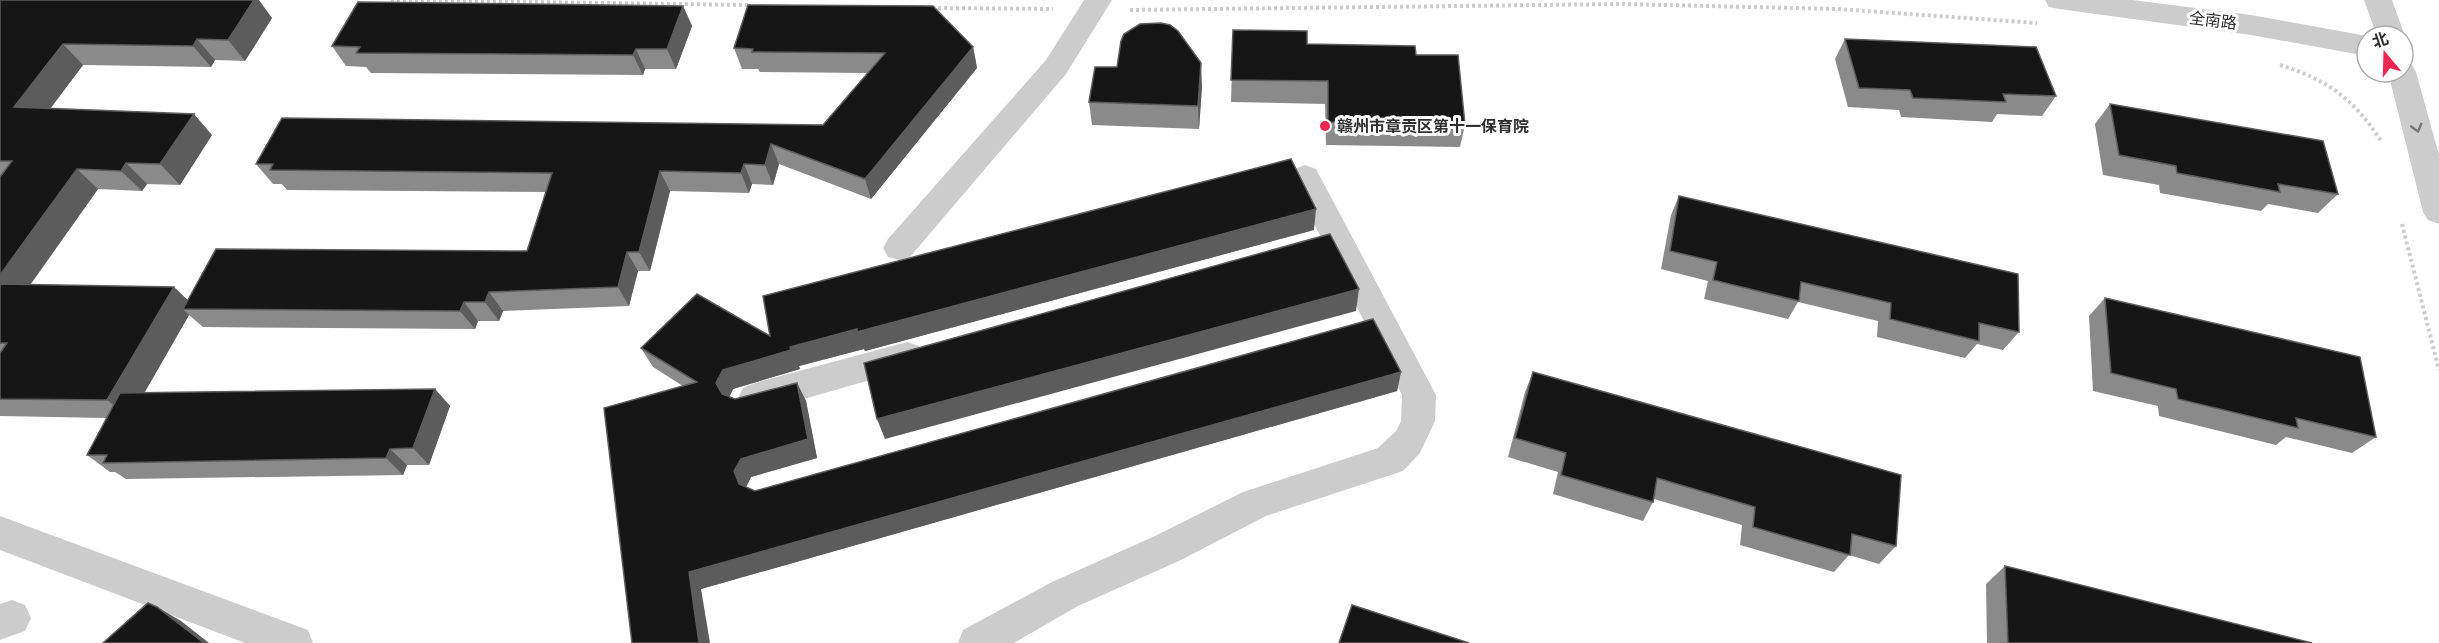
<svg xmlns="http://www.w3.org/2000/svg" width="2439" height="643" font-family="'Roboto Condensed','Noto Sans SC',sans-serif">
<rect width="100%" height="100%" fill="#fff"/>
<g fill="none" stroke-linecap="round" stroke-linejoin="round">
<!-- path -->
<g stroke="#ccc" stroke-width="4" stroke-dasharray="3 3" stroke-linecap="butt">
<path d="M391,0L750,5"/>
<path d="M932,8L1053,9"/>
<path d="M1130,10L1622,4L1837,9L2037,23"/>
<path d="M2280,65C2328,80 2354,99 2381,141"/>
<path d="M2402,224L2439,370"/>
</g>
<!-- minor -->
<g fill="#ccc" fill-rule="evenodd">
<path d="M1084,0H1112L1066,74L910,257L899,260L888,257L883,248L888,239L1046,60Z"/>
<path d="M2045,0H2132L2251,15L2367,36V56L2251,35L2059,9L2049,7Z"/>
<path d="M2364,0H2392L2405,36L2403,39V36H2377Z"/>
<path d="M2403,62L2412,65L2416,72L2439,155V224L2428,220L2423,212L2388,72H2403Z"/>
<path d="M1305,165L1316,169L1436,395L1435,421L1420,453L1403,471L1266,516L1181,560L1078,606L1014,643H958L963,630L1052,582L1155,536L1243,492L1378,448L1396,431L1401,421L1402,395L1290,177L1294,169Z"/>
<path d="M907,342L919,346L924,356L919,366L755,413L743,408L738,398L743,388L755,383Z"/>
<path d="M0,516L308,630L313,643H245L0,550Z"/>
<path d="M12,600L25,605L31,618L25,631L0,640V604Z"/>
</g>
</g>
<!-- wall -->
<g fill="#8a8a8a">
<path d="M0,0L272,18L245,61L215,60L211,67L83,65L51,108L212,135L180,185L147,184L142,191L98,189L31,284L188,300L527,251L546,192L287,190L282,184H273L256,164L823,125L868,73L760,72L758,69H742L734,48L973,47L977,68L871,199L779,164L773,185L752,184L749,193L670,191L650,271H638L629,306L503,311L499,321H478L475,329L203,327L189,315L144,393L435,389L450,406L429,465H407L403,475L126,479L115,472H110L87,455L107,418L0,416Z"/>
<path d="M683,6L692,26L676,69H645L643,75L371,73L366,67L346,66L332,46Z"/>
<path d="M1233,30L1307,44L1416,55L1465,125L1460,147L1326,145L1325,104L1231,102Z"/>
<path d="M1845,39L2056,96L2042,116L1997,114L1992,122L1901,117L1899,110L1848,107L1835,59Z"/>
<path d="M1202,86L1199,129L1092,125L1089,102Z"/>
<path d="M2110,104L2338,194L2318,213L2268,204L2261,211L2160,193L2159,185L2103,175L2095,124Z"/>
<path d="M1679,196L2019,332L2003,350L1977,344L1965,358L1877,337L1878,321L1798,302L1788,319L1704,299L1708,281L1661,269L1671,215Z"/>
<path d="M1314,230L865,351L864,349L799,366L800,369L733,389L729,397L735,399L797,383L806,401L817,458L751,477L746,487L755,491L1401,372L1397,391L701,589L632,643L683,386L653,367L641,348L770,336Z"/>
<path d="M2105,298L2376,437L2352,453L2286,437L2276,445L2159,416L2158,406L2093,391L2089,316Z"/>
<path d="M1533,372L1896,546L1879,564L1849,555L1834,572L1740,545L1742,525L1654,499L1653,502L1643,521L1553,494L1558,472L1508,457L1525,392Z"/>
<path d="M2005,566L2312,643H1987L1986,584Z"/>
</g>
<!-- shaded-wall -->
<g fill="#5c5c5c">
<path d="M254,0H259L272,18L245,61L228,40Z"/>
<path d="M683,6L692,26L676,69L667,49Z"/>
<path d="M197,39L215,60L211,67L193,46Z"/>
<path d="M63,44L83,65L36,127L14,107Z"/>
<path d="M973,47L977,68L871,199L865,179Z"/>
<path d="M636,49L645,69L643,75L633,55Z"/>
<path d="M1201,63L1202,86L1199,129L1198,106Z"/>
<path d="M194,114L212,135L180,185L160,164Z"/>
<path d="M771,144L779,164L773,185L765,165Z"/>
<path d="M126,163L147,184L142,191L121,171Z"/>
<path d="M744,164L752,184L749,193L741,173Z"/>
<path d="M77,169L98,189L17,303L0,289V275Z"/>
<path d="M660,171L670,191L650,271L639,252Z"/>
<path d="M1316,209L1314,230L865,351L864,349L799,366L800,369L733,389L727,402L716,383L723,370L790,347Z"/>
<path d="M627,252L638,271L629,306L618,287Z"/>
<path d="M174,287L194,306L183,309L189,315L130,418L107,400Z"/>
<path d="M1359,289L1356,311L885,439L877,419Z"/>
<path d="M489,292L503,311L499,321L485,302Z"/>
<path d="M464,302L478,321L475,329L460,311Z"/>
<path d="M1401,372L1397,391L701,589L710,643H699L689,572Z"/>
<path d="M797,383L806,401L817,458L751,477L745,489L739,484L734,471L741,459Z"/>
<path d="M435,389L450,406L429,465L413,448Z"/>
<path d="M390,449L407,465L403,475L386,458Z"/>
<path d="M157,607L181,621L209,643H204Z"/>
</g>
<!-- building -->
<g fill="#161616" stroke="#5c5c5c" stroke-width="1.5">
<path d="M0,0H254L228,40L197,39L193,46L63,44L14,107L194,114L160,164L126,163L121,171L77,169L0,275V177L12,161H0Z"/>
<path d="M358,2L683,6L667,49H636L633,55L356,53L360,47L332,46Z"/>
<path d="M748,5L933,6L973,47L865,179L771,144L765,165L744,164L741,173L660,171L639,252H627L618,287L489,292L485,302H464L460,311L183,309L216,249L527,251L552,173L270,170L273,164H256L282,118L823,125L885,53L752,52L753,49L734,48Z"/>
<path d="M1161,23L1170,25L1178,31L1201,63L1198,106L1089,102L1095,67H1117L1121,41L1124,34L1140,24Z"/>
<path d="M1233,30L1307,31V44L1415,46L1416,55H1458L1465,125L1328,122V81L1231,80Z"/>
<path d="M1845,39L2036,47L2056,96L2003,94L2006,102L1913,98L1910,90L1859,88Z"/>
<path d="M2110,104L2323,141L2338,194L2278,184L2280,192L2177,173L2176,166L2119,155Z"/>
<path d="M1291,159L1316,209L857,332V329L790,347L791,350L723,370L716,383L722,394L735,399L797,383L808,439L741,459L734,471L739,484L755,491L1373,319L1401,372L689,572L699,643H632L604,408L697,382L641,348L697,294L770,336L763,296Z"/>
<path d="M1679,196L2018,274L2019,332L1979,323V341L1890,319L1891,303L1801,282L1799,301L1713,280L1717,262L1670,251Z"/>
<path d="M1330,234L1359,289L877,419L864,363Z"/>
<path d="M0,284L174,287L107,400L0,399V353L7,343H0Z"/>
<path d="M2105,298L2360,357L2376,437L2296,418L2298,428L2178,399L2176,389L2111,373Z"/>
<path d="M1533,372L1901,475L1896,546L1852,534L1850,555L1753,527L1755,507L1657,478L1653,502L1561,475L1566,453L1515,438Z"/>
<path d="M435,389L413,448L390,449L386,458L103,463L107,455H87L120,393Z"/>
<path d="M2005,566L2312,643H2008Z"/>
<path d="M148,603L157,607L204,643H103Z"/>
<path d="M1352,605L1469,643H1339Z"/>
</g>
<!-- one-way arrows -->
<defs><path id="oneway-chevron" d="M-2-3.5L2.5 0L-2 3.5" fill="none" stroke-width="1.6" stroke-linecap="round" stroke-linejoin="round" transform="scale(1.5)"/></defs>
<use stroke="#767676" href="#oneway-chevron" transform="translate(2417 128) rotate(75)"/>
<!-- markers -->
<circle fill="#ef2852" stroke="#fff" stroke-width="2" cx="1325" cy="126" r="6"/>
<g text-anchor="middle" stroke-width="6" stroke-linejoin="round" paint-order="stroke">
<!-- street labels -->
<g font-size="16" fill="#2f2f2f" stroke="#fff">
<text transform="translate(2213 20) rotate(7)" y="6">全南路</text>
</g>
<!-- poi labels -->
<g font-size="16" font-weight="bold" fill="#2f2f2f" stroke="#fff" text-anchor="start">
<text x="1337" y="132">赣州市章贡区第十一保育院</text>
</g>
</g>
<!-- north arrow -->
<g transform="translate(2385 54) rotate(341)"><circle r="28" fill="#ffffff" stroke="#acacac" stroke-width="1.5"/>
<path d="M0-4.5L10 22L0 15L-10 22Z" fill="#ef2852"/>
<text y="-9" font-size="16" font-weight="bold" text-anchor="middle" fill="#2f2f2f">北</text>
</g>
</svg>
